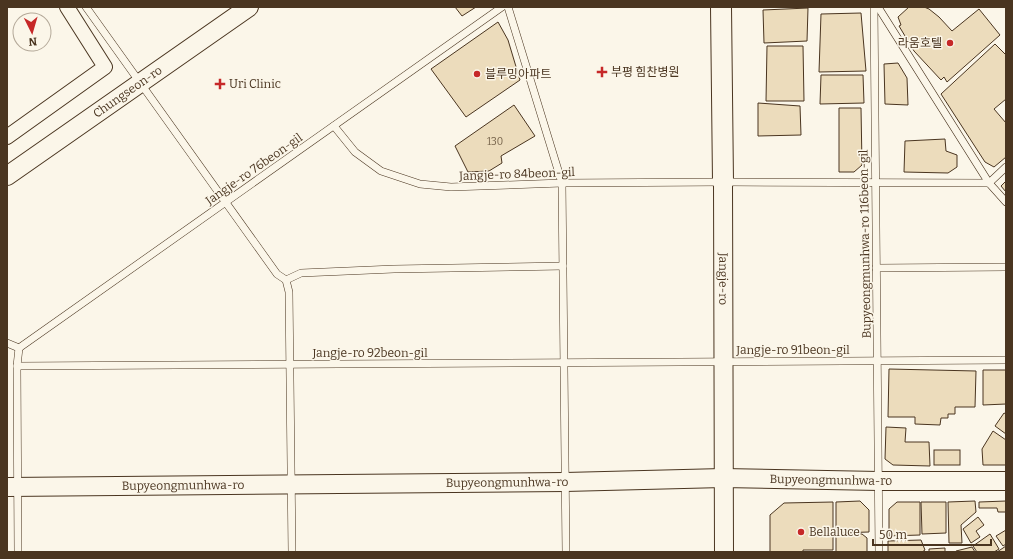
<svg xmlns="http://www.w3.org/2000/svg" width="1013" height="559" font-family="Bitter,'Noto Sans KR',serif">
<rect width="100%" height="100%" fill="#fbf6e9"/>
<!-- building -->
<g fill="#ecdcbc" stroke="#4a3520">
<path d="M455,7H476L462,16Z"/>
<path d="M909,7H924L929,9L939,17L952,31L979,9L1000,35L947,82L944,77L941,80L914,51L899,26L901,25L898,17Z"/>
<path d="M808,8L807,41L764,43L763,10Z"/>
<path d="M861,13L866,71L819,72L821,14Z"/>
<path d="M498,22L508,40L520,80L466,117L431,69Z"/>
<path d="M995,44L1006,55V99L994,109L1006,123V157L994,167L985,162L941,94Z"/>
<path d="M767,46H803L804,101H766Z"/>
<path d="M898,63L907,78L908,105L885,104L884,64Z"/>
<path d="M821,75H863L864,103L820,104Z"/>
<path d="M758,103L800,106L801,135L758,136Z"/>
<path d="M514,105L535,136L501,156L502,163L489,171L468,172L455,146Z"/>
<path d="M839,108H861L862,165L854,172H839Z"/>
<path d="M945,139L946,151L957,155V167L948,173L904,172L905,141Z"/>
<path d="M1006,181V192L1001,186Z"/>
<path d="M889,369L976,371L975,407H955V414H948V418H941L940,425L915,424V417H888Z"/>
<path d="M983,370H1006V404L983,405Z"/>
<path d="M1004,413L1006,414V434L995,426Z"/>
<path d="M886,427L906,428L905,442H929L930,466L893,465L885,459Z"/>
<path d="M993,431L1006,440V465H983L982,449Z"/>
<rect x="934" y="450" width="26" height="15"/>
<path d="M860,501L869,510V532L836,533V502Z"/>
<path d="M975,501L976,512L961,525L962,543H949L948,502Z"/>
<path d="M1006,501V512H998L997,508H979V502Z"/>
<path d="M833,502V550H803V552H770V515L784,503Z"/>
<path d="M897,502H920V535L889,536V509Z"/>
<path d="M921,502H946V533L922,534Z"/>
<path d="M978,517L984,525L976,531L980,537L971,543L963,529Z"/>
<path d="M1006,530V544L1003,546L996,536Z"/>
<path d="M836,534H862L867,538V552H836Z"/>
<path d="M990,534L999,549L994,552H977L973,546Z"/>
<path d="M921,540L925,550L922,552H888V541Z"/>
<path d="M1006,546V552H997Z"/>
<path d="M972,547L975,552H957L956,551Z"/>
<path d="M945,548V552H929V549Z"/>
</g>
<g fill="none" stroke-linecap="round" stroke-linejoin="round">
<!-- service casing -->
<g stroke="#4a3520" stroke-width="8">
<g id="service">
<path d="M86,7L277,274L286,280L289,292L292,552"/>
<path d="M508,7L562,183L566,552"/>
<path d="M874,7L879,552"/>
<path d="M878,7L989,183L1006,202"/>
<path d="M334,126L355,152L381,171L420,184L451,187L562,183L723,182L989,183L1006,167"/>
<path d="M876,268L1006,267"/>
<path d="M286,280L301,273L394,269L563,266"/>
<path d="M7,343L19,348"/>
<path d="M19,348L502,7"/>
<path d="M17,366L1006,360"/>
<path d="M18,552L17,366L19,348"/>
</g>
</g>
<!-- minor casing -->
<g stroke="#4a3520" stroke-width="16">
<path id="minor" d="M7,137L105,67L67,7"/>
</g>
<!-- tertiary casing -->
<g stroke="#4a3520" stroke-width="20">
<g id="tertiary">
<path id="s1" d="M7,176L249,7"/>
<path id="s2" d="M723,182L724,552"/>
<path id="s3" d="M7,487L565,482L723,478L879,481H1006"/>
</g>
</g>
<!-- secondary casing -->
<g stroke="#4a3520" stroke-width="22">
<path id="secondary" d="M721,7L723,182"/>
</g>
<!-- service -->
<use href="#service" stroke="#fbf6e9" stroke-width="7"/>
<!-- minor -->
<use href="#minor" stroke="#fbf6e9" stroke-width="14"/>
<!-- tertiary -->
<use href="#tertiary" stroke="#fbf6e9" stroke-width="18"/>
<!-- secondary -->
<use href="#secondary" stroke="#fbf6e9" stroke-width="20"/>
</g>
<!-- markers -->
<g fill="#c62828" stroke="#fbf6e9" stroke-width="1.5">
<circle cx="950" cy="43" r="4"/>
<path d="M600 66h4v4h4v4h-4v4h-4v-4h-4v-4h4z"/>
<circle cx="477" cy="74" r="4"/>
<path d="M218 78h4v4h4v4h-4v4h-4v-4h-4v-4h4z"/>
<circle cx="801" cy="532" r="4"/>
</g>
<g text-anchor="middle" stroke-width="3" stroke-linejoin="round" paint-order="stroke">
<!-- number labels -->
<g font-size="10" fill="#725f47">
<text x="495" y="145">130</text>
</g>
<!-- poi labels -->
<g font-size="12" fill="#4a3520" stroke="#fbf6e9" text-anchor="start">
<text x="942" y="47" text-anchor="end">라움호텔</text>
<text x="611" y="76">부평 힘찬병원</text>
<text x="485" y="78">블루밍아파트</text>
<text x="229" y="88">Uri Clinic</text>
<text x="809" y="536">Bellaluce</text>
</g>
<!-- street labels -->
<g font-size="12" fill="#4a3520" stroke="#fbf6e9">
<text dy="4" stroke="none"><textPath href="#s1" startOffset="147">Chungseon-ro</textPath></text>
<text transform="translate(254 169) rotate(-35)" y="4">Jangje-ro 76beon-gil</text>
<text transform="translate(517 174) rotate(-2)" y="4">Jangje-ro 84beon-gil</text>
<text transform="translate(865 244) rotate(-91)" y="4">Bupyeongmunhwa-ro 116beon-gil</text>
<text dy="4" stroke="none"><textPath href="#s2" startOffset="97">Jangje-ro</textPath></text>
<text x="793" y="354">Jangje-ro 91beon-gil</text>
<text x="370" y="357">Jangje-ro 92beon-gil</text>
<text dy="4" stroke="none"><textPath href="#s3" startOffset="824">Bupyeongmunhwa-ro</textPath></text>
<text dy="4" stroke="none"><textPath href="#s3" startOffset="500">Bupyeongmunhwa-ro</textPath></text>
<text dy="4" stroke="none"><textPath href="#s3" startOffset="176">Bupyeongmunhwa-ro</textPath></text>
</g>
</g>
<!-- border -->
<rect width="1013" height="559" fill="none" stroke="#4a3520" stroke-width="16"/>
<!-- north arrow -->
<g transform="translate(32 32) rotate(175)"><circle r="19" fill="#fbf6e9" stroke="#b4a999"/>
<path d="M0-3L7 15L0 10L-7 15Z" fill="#c62828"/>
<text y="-6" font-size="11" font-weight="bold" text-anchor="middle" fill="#4a3520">N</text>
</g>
<!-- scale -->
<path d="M873 539v6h118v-6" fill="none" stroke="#4a3520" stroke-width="2"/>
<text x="879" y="539" font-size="12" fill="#4a3520" stroke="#fbf6e9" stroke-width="3" paint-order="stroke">50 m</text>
</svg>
